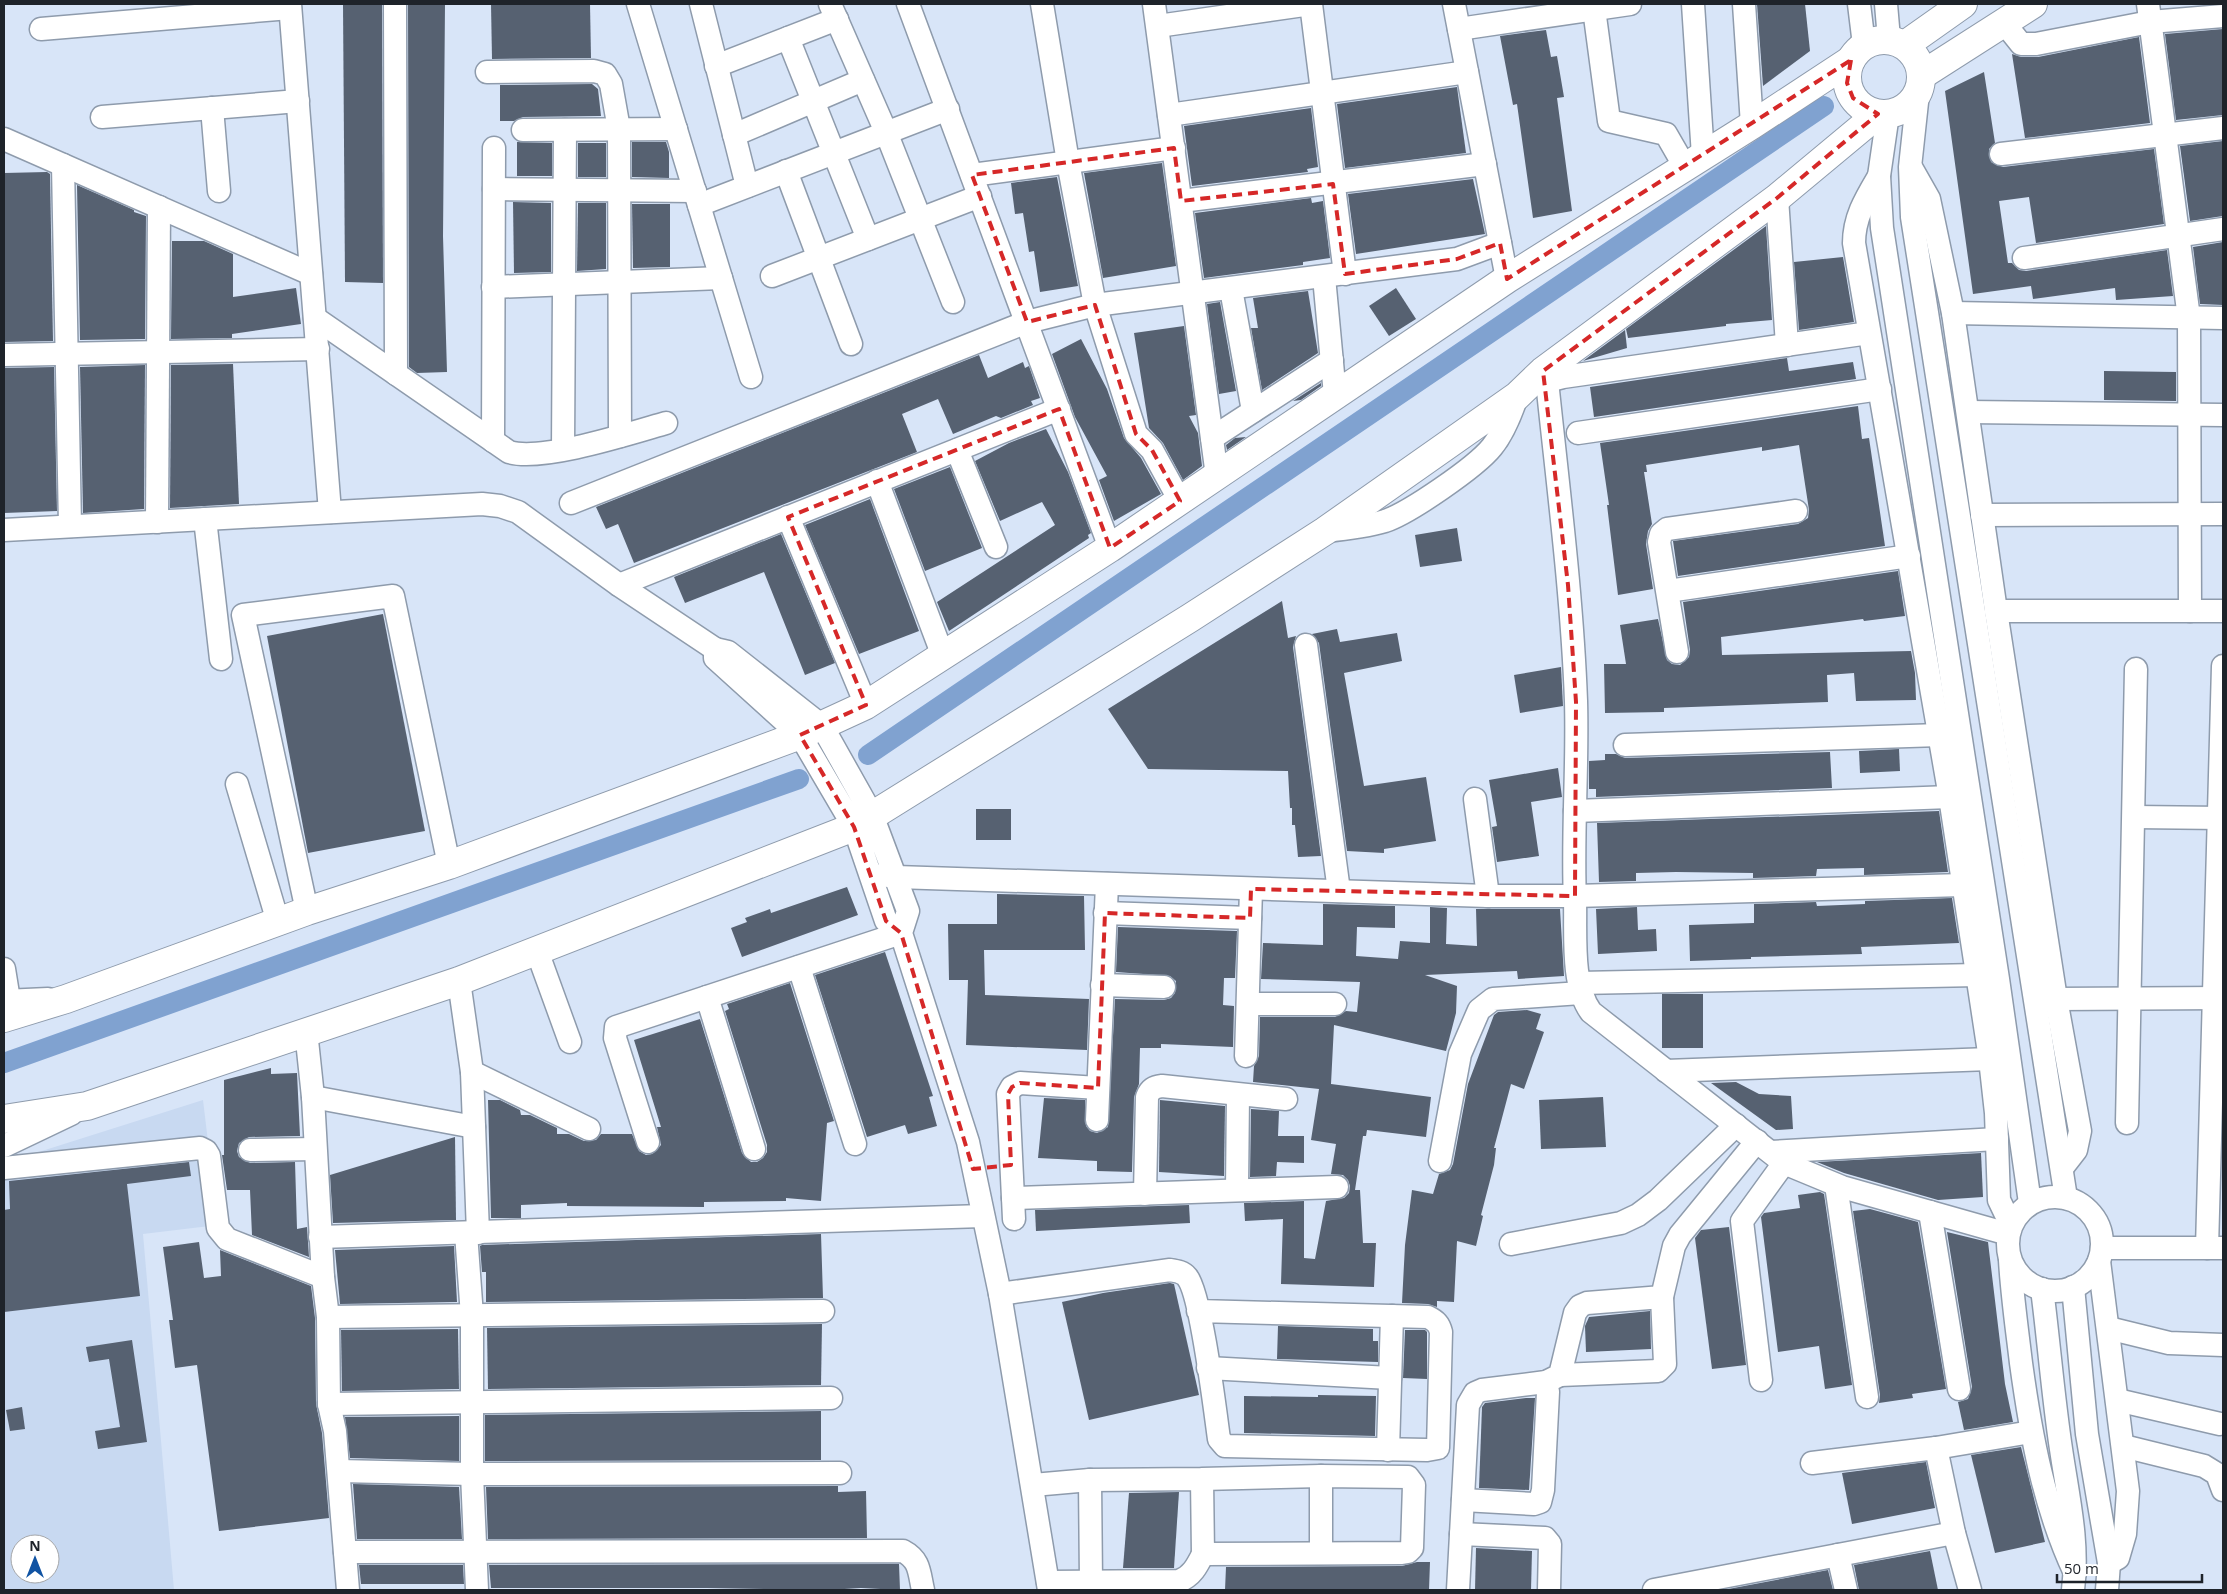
<svg xmlns="http://www.w3.org/2000/svg" width="2227" height="1594" font-family="'Open Sans',sans-serif">
<rect width="100%" height="100%" fill="#d8e5f8"/>
<!-- built -->
<path fill="#c8d9f1" fill-rule="evenodd" d="M203,1100L218,1225L143,1234L174,1590H4V1163ZM20,1544H50V1574H20Z"/>
<g fill="none" stroke-linecap="round" stroke-linejoin="round">
<!-- canal -->
<g stroke="#80a2d0" stroke-width="20">
<path d="M868,755L1824,106"/>
<path d="M4,1063L799,779"/>
</g>
</g>
<!-- building -->
<g fill="#566171">
<path d="M343,4H382L383,283L345,282Z"/>
<path d="M408,4H445L443,236L447,372L417,373L409,367Z"/>
<path d="M491,4H590L591,58L492,59Z"/>
<path d="M1757,4H1805L1810,51L1763,86Z"/>
<path d="M2223,29V115L2176,120L2165,34Z"/>
<path d="M1546,30L1551,57L1557,56L1564,97L1557,98L1572,211L1533,218L1517,104L1513,105L1500,36Z"/>
<path d="M2139,37L2150,123L2025,138L2012,54L2021,57H2038Z"/>
<path d="M1984,72L1995,143L1989,149L1991,162L2003,167L2154,149L2164,224L2036,243L2029,197L1999,201L2008,263H2012L2019,270L2026,271L2167,250L2173,296L2116,300L2115,288L2033,299L2031,286L1973,294L1945,91Z"/>
<path d="M592,84L598,89L601,116L523,117L514,121H500V85Z"/>
<path d="M1457,87L1466,153L1345,168L1337,104Z"/>
<path d="M1311,108L1318,167L1307,169L1308,172L1192,186L1184,126Z"/>
<path d="M2223,141V216L2190,221L2180,146Z"/>
<path d="M517,142L552,143V176H517Z"/>
<path d="M632,142H666L669,152V178L632,177Z"/>
<rect x="578" y="143" width="28" height="34"/>
<path d="M1162,163L1176,266L1103,278L1084,173Z"/>
<path d="M47,172L50,174L53,341L4,342V173Z"/>
<path d="M1057,177L1078,286L1040,292L1034,251L1029,252L1023,213L1015,214L1011,183Z"/>
<path d="M1473,179L1485,234L1356,254L1348,194Z"/>
<path d="M77,185L134,210V212L146,216L145,339L80,340Z"/>
<path d="M1311,198L1312,203L1323,201L1330,258L1303,262V265L1204,278L1195,213Z"/>
<path d="M513,202L551,203V272L514,273Z"/>
<path d="M578,203H606V269L577,271Z"/>
<path d="M632,204H670V267L633,268Z"/>
<path d="M1766,226L1772,320L1726,324V326L1628,338L1626,329Z"/>
<path d="M172,241H204L233,254V297L296,288L301,324L232,334V338L171,339Z"/>
<path d="M2223,242V305L2200,304L2193,247Z"/>
<path d="M1843,257L1854,322L1799,330L1794,262Z"/>
<path d="M1396,288L1416,319L1389,336L1369,306Z"/>
<path d="M1308,291L1318,353L1262,390L1251,328H1258L1253,298Z"/>
<path d="M1220,302L1236,391L1219,394L1207,304Z"/>
<path d="M1184,326L1196,415L1189,416L1198,433L1202,466L1183,480L1163,443L1149,428L1134,333Z"/>
<path d="M1625,330L1627,348L1583,361Z"/>
<path d="M1081,339L1107,389L1124,438L1141,458L1161,494L1114,521L1099,480L1107,476L1075,417L1052,354Z"/>
<path d="M979,355L988,378L1023,362L1025,368L1029,366L1040,398L1031,401L1033,405L1001,418L996,416L953,434L938,399L902,414L917,452L634,563L618,524L606,529L596,507Z"/>
<path d="M1787,358L1789,371L1853,362L1856,379L1594,417L1590,387Z"/>
<path d="M233,364L239,504L170,508L171,365Z"/>
<path d="M145,365L144,509L83,513L80,367Z"/>
<path d="M54,367L57,511L4,513V368Z"/>
<path d="M2104,371L2176,372V401L2104,400Z"/>
<path d="M1321,383V386L1301,400L1293,401Z"/>
<path d="M1858,406L1862,439L1869,438L1885,546L1678,576L1673,541L1798,524L1808,518L1809,510L1799,445L1762,451V447L1646,465L1647,472H1644L1652,524L1648,531L1646,544L1653,589L1618,595L1607,505H1609L1600,443Z"/>
<path d="M1046,429L1068,472L1091,533L1088,535L1089,538L949,631L937,602L1055,525L1042,502L1000,521L975,461L1009,443Z"/>
<path d="M1246,437L1227,450L1226,445L1235,438Z"/>
<path d="M950,467L982,548L925,571L894,489Z"/>
<path d="M870,499L919,631L859,654L805,525Z"/>
<path d="M1457,528L1462,561L1420,567L1415,535Z"/>
<path d="M781,534L835,663L805,675L764,572L685,603L674,577Z"/>
<path d="M1898,571L1905,616L1864,621L1863,619L1721,637L1722,655L1911,651L1915,673L1916,700L1856,701L1854,673L1827,675L1828,702L1664,708V712L1605,713L1604,664H1626L1620,625L1658,619L1667,660L1672,664L1680,665L1689,657L1690,650L1683,602Z"/>
<path d="M1282,601L1288,638L1296,636L1293,647L1321,856L1298,857L1295,825H1292V808H1290L1288,771L1148,769L1108,709Z"/>
<path d="M383,614L425,831L308,853L267,636Z"/>
<path d="M1337,629L1340,642L1397,633L1402,661L1344,673L1364,786L1426,777L1436,841L1384,849V853L1347,851L1319,643L1312,634Z"/>
<path d="M1561,667L1563,706L1520,713L1514,675Z"/>
<path d="M1899,749L1900,771L1860,773L1859,751Z"/>
<path d="M1830,752L1832,788L1596,797V789H1589V761L1605,760V754H1616L1625,758Z"/>
<path d="M1558,768L1562,797L1531,802L1539,856L1497,862L1492,827L1497,826L1489,780Z"/>
<rect x="976" y="809" width="35" height="31"/>
<path d="M1939,811L1948,872L1864,875V868L1817,869L1816,876L1753,878V873L1676,872L1636,873V881L1599,882L1597,823Z"/>
<path d="M847,887L858,915L742,957L731,928L747,922L745,918L770,909L771,913Z"/>
<path d="M997,894L1084,896L1085,950H984L985,995L1089,999L1087,1050L966,1045L968,980H949L948,924H997Z"/>
<path d="M1952,898L1959,943L1861,947L1862,954L1751,957V959L1690,961L1689,925L1754,923V904L1816,902L1817,906L1865,904V901Z"/>
<path d="M1323,904L1395,906V928L1357,927L1356,956L1398,959L1400,941L1430,943V907L1447,908L1446,944L1477,946L1476,909H1560L1564,976L1518,979L1517,971L1425,975L1457,986L1456,1013L1446,1051L1334,1025L1331,1084L1431,1097L1426,1137L1367,1130L1366,1136H1363L1355,1190H1360L1363,1243H1376L1374,1287L1281,1284L1283,1219L1245,1221L1244,1203L1304,1201V1258L1315,1259L1326,1201L1344,1198L1349,1193L1350,1186L1348,1180L1343,1175L1331,1174L1336,1144L1311,1140L1319,1089L1253,1082L1254,1066L1259,1056L1260,1017H1335L1346,1011L1357,1012L1360,982L1261,979L1263,943L1323,945Z"/>
<path d="M1637,907L1638,930L1656,929L1657,951L1598,954L1596,909Z"/>
<path d="M1118,927L1237,931L1235,978H1224L1223,1005L1234,1006L1233,1047L1161,1044V1048H1140L1139,1084L1134,1097L1132,1172L1097,1171V1161L1038,1158L1044,1098L1085,1100L1086,1126L1090,1131L1097,1133L1108,1127L1115,999L1164,1000L1171,998L1175,993L1176,981L1170,976L1116,972Z"/>
<path d="M885,952L933,1096L929,1097L937,1126L908,1134L905,1125L867,1137L815,975Z"/>
<path d="M790,983L834,1121L827,1123L821,1201L786,1198V1201L704,1202V1207L567,1206V1203L521,1205V1218H491L488,1100H500L520,1110L521,1115H530L557,1128V1134H569L584,1141L596,1140L601,1134H632L639,1151L646,1155L652,1154L661,1145L657,1127H661L634,1040L700,1019L742,1153L751,1162H757L763,1158L767,1152V1145L725,1011L729,1009L727,1004Z"/>
<rect x="1662" y="994" width="41" height="54"/>
<path d="M1527,1010L1541,1014L1536,1029L1544,1032L1524,1089L1511,1084L1494,1148H1496L1494,1165L1481,1215L1483,1216L1476,1246L1457,1241L1454,1302L1437,1301V1307L1428,1304L1402,1303L1405,1245L1412,1190L1433,1194L1439,1174L1450,1170L1453,1164L1468,1084L1494,1015L1498,1012Z"/>
<path d="M271,1068V1074L297,1073L300,1136L249,1137L239,1143L237,1151L239,1157L250,1163L295,1162L297,1229L307,1227L309,1257L252,1235L250,1190H227L222,1155H224V1080Z"/>
<path d="M1736,1082L1759,1094L1791,1096L1793,1129L1776,1130L1711,1083Z"/>
<path d="M1603,1097L1606,1147L1541,1149L1539,1100Z"/>
<path d="M1160,1100L1225,1106L1224,1176L1159,1172Z"/>
<path d="M1251,1109L1279,1111L1278,1136H1304V1163L1277,1162L1276,1176L1250,1177Z"/>
<path d="M455,1137L456,1220L333,1223L330,1175Z"/>
<path d="M1981,1153L1983,1197L1938,1200L1844,1173L1817,1162Z"/>
<path d="M189,1162L191,1176L127,1184L140,1296L4,1312V1210L10,1209L9,1181Z"/>
<path d="M1820,1192L1824,1194L1852,1385L1825,1389L1819,1346L1778,1352L1761,1217L1764,1213L1800,1208L1798,1195Z"/>
<path d="M1189,1205L1190,1223L1036,1231L1035,1210Z"/>
<path d="M1870,1209L1918,1222L1946,1389L1912,1394L1913,1398L1879,1403L1880,1395L1853,1211Z"/>
<path d="M1729,1227L1746,1365L1712,1369L1695,1238L1701,1230Z"/>
<path d="M1947,1232L1988,1242L2005,1384L2013,1422L1964,1430L1958,1402L1968,1399L1972,1387Z"/>
<path d="M821,1234L823,1298L486,1302V1272H482L480,1246L482,1245Z"/>
<path d="M199,1242L204,1278L221,1276L220,1250L311,1286L315,1318L316,1404L322,1433L329,1518L219,1531L197,1365L175,1368L169,1320H173L163,1247Z"/>
<path d="M454,1246L457,1302L340,1304L335,1250Z"/>
<path d="M1170,1283L1174,1284L1199,1395L1089,1420L1062,1302L1103,1293Z"/>
<path d="M1650,1311L1651,1349L1586,1352L1585,1326L1589,1317Z"/>
<path d="M822,1324L821,1385L488,1389L487,1328Z"/>
<path d="M1278,1326L1373,1329V1341H1378V1362L1277,1359Z"/>
<path d="M458,1329L459,1389L342,1391L341,1330Z"/>
<path d="M1405,1330H1425L1427,1332V1379L1403,1378Z"/>
<path d="M132,1340L147,1442L98,1449L95,1431L120,1427L109,1359L89,1362L86,1347Z"/>
<path d="M1318,1395L1376,1396L1375,1436L1244,1433V1396L1318,1397Z"/>
<path d="M1526,1398H1535L1529,1490L1479,1488L1482,1407L1485,1403Z"/>
<path d="M22,1407L25,1429L10,1431L6,1410Z"/>
<path d="M821,1411V1460L485,1461V1415Z"/>
<path d="M459,1416V1461L350,1458L345,1417Z"/>
<path d="M2021,1447L2045,1542L1995,1553L1971,1455Z"/>
<path d="M1926,1462L1935,1508L1852,1524L1842,1473Z"/>
<path d="M353,1484L459,1487L462,1539H357Z"/>
<path d="M838,1486V1492L866,1491L867,1538L488,1539L486,1487Z"/>
<path d="M1179,1492L1174,1568H1123L1129,1493Z"/>
<path d="M1476,1548L1532,1551L1531,1590H1475Z"/>
<path d="M1930,1551L1938,1590H1859L1854,1565Z"/>
<path d="M1417,1562H1430L1429,1590H1225L1226,1567L1402,1566Z"/>
<path d="M359,1565H463L464,1584H361Z"/>
<path d="M489,1565L899,1564L900,1590L861,1588L828,1590L707,1588H491Z"/>
<path d="M1828,1570L1833,1590H1723Z"/>
</g>
<g fill="none" stroke-linecap="round" stroke-linejoin="round">
<!-- minor casing -->
<g stroke="#8e9bac" stroke-width="25">
<g id="minor">
<path d="M290,4L330,512"/>
<path d="M395,4L396,374"/>
<path d="M638,4L751,377"/>
<path d="M701,4L747,186"/>
<path d="M830,4L886,132L953,302"/>
<path d="M908,4L1110,548"/>
<path d="M1042,4L1068,162L1095,305L1136,434L1152,450L1180,501"/>
<path d="M1154,4L1217,476"/>
<path d="M1311,4L1345,274"/>
<path d="M1454,4L1507,279"/>
<path d="M1693,4L1703,156"/>
<path d="M1744,4L1752,125"/>
<path d="M1859,4L1864,45"/>
<path d="M1886,4L1889,39"/>
<path d="M2148,4L2189,318L2190,611"/>
<path d="M1594,9L1609,121L1666,134L1685,167"/>
<path d="M2005,24L2021,44H2036L2150,22L2223,16"/>
<path d="M1158,26L1311,4"/>
<path d="M41,29L290,8"/>
<path d="M1459,29L1630,4"/>
<path d="M788,38L868,239"/>
<path d="M716,66L837,19"/>
<path d="M487,72L594,71L605,74L611,84L619,129L620,436"/>
<path d="M1918,93L1910,167L1912,217L2066,1198"/>
<path d="M212,108L219,191"/>
<path d="M1888,114L1879,176L1882,228L1998,979L2030,1203"/>
<path d="M1169,115L1467,72"/>
<path d="M102,117L298,101"/>
<path d="M523,130L676,129"/>
<path d="M734,135L863,80"/>
<path d="M4,139L311,274"/>
<path d="M2001,154L2223,128"/>
<path d="M63,165L70,526"/>
<path d="M1912,169L1929,199L1953,313L1996,611L2056,999L2080,1131L2076,1150L2062,1168"/>
<path d="M786,171L851,344"/>
<path d="M972,175L1174,148"/>
<path d="M1879,176C1866,198 1854,217 1854,243L1950,797L1990,1059L1996,1113L1999,1200L2011,1225"/>
<path d="M494,189L695,191"/>
<path d="M1777,198L1787,345"/>
<path d="M1181,201L1485,164"/>
<path d="M699,205L948,109"/>
<path d="M2024,258L2223,229"/>
<path d="M772,276L980,196"/>
<path d="M1324,277L1335,395"/>
<path d="M493,287L721,278"/>
<path d="M1231,289L1253,411"/>
<path d="M1953,313L2223,318"/>
<path d="M315,318L509,452C542,462 631,433 666,423"/>
<path d="M4,355L318,349"/>
<path d="M1543,371L1547,381C1558,487 1572,594 1576,701C1578,768 1572,835 1575,901C1576,934 1571,985 1591,1012L1784,1163L1842,1187L2008,1234"/>
<path d="M1547,381L1563,377L1869,333"/>
<path d="M1968,412L2223,415"/>
<path d="M1578,433L1880,389"/>
<path d="M1212,438L1332,360"/>
<path d="M493,441L494,148"/>
<path d="M563,449L565,130"/>
<path d="M957,450L996,547"/>
<path d="M877,481L943,656"/>
<path d="M571,503L1027,322L1095,305L1457,259L1500,243"/>
<path d="M1982,515L2223,514"/>
<path d="M788,517L866,705"/>
<path d="M205,519L221,659"/>
<path d="M157,522L159,207"/>
<path d="M4,530L482,504L500,506L518,512L619,585L715,649"/>
<path d="M1325,531C1345,529 1365,527 1385,521C1409,513 1476,467 1492,447C1504,432 1511,414 1517,396"/>
<path d="M619,585L1059,409"/>
<path d="M1668,591L1909,556"/>
<path d="M1996,611H2223"/>
<path d="M1306,645L1339,891"/>
<path d="M1677,652L1659,542L1661,534L1667,529L1796,511"/>
<path d="M1625,745L1940,735"/>
<path d="M237,784L278,922"/>
<path d="M1475,799L1488,896"/>
<path d="M1575,811L1950,797"/>
<path d="M2134,817L2223,818"/>
<path d="M882,875L896,877L1488,896H1575L1963,885"/>
<path d="M307,911L243,615L393,596L449,865"/>
<path d="M1105,913L1250,918"/>
<path d="M901,933L908,911L872,815L822,726L728,652L715,649V658L800,735L854,827L886,921L901,933L968,1142L1000,1294L1049,1590"/>
<path d="M537,951L570,1042"/>
<path d="M799,967L855,1144"/>
<path d="M4,969L9,1000"/>
<path d="M459,981L472,1072L478,1233"/>
<path d="M1579,983L1978,975"/>
<path d="M1102,985L1164,987"/>
<path d="M707,997L754,1149"/>
<path d="M2056,999L2223,998"/>
<path d="M4,1001L48,999"/>
<path d="M1248,1004H1335"/>
<path d="M306,1031L313,1097L323,1277L328,1317L329,1404L335,1431L348,1590"/>
<path d="M1246,1056L1251,889"/>
<path d="M1666,1071L1990,1059"/>
<path d="M472,1072L589,1129"/>
<path d="M313,1097L474,1127"/>
<path d="M1097,1120L1107,884"/>
<path d="M2127,1123L2136,669"/>
<path d="M648,1142L615,1038L616,1027L901,933"/>
<path d="M4,1146L71,1114"/>
<path d="M250,1150L315,1149"/>
<path d="M1771,1152L1997,1139"/>
<path d="M1440,1161L1460,1054L1479,1010L1493,999L1581,993"/>
<path d="M4,1168L200,1148L206,1151L209,1156L218,1228L227,1239L323,1277"/>
<path d="M1836,1185L1867,1397"/>
<path d="M1237,1189L1238,1095"/>
<path d="M1145,1194L1147,1097C1150,1089 1154,1087 1162,1086L1286,1099"/>
<circle cx="2055" cy="1244" r="47"/>
<path d="M1013,1198L1337,1187"/>
<path d="M1930,1212L1959,1389"/>
<path d="M1014,1219L1008,1094L1012,1087L1020,1083L1098,1088"/>
<path d="M466,1233L472,1316V1474L477,1590"/>
<path d="M320,1237L983,1216"/>
<path d="M1511,1244L1621,1223L1638,1215L1658,1200L1736,1125"/>
<path d="M2102,1248H2223"/>
<path d="M2207,1248L2223,666"/>
<path d="M2010,1260C2012,1295 2017,1329 2021,1363C2031,1436 2044,1507 2075,1573"/>
<path d="M2099,1261L2128,1491L2125,1534L2118,1558L2109,1563"/>
<path d="M2073,1287L2087,1434L2109,1563L2107,1590"/>
<path d="M2042,1289C2049,1343 2053,1396 2061,1449C2068,1497 2079,1542 2073,1590"/>
<path d="M1000,1294L1170,1270C1177,1271 1183,1272 1187,1277C1201,1294 1215,1410 1219,1439L1225,1446L1427,1450L1438,1448L1441,1332C1439,1324 1436,1321 1428,1317L1198,1311"/>
<path d="M328,1317L823,1311"/>
<path d="M2108,1328L2169,1343L2223,1345"/>
<path d="M1208,1368L1390,1378"/>
<path d="M1560,1375L1658,1371L1665,1364L1662,1297"/>
<path d="M1761,1380L1742,1221L1784,1163"/>
<path d="M2117,1400L2220,1424"/>
<path d="M329,1404L831,1398"/>
<path d="M2123,1446L2204,1466L2217,1474L2223,1490"/>
<path d="M1936,1448L1954,1533L1970,1590"/>
<path d="M1388,1450L1392,1316"/>
<path d="M1812,1463L1936,1448L2031,1432"/>
<path d="M339,1471L472,1474L840,1473"/>
<path d="M1090,1480L1091,1582"/>
<path d="M1033,1485L1090,1480L1202,1479L1203,1554L1402,1553L1408,1552L1412,1548L1414,1485L1408,1477L1321,1476L1202,1479"/>
<path d="M1463,1500L1534,1504L1540,1502L1543,1490L1548,1392L1546,1382"/>
<path d="M1461,1534L1545,1538L1550,1544L1549,1590"/>
<path d="M345,1552L903,1551C920,1560 919,1572 923,1590"/>
<path d="M1321,1553V1476"/>
<path d="M1838,1555L1846,1590"/>
<path d="M1048,1582L1179,1581C1192,1576 1197,1566 1203,1554"/>
<path d="M1458,1590L1468,1405L1475,1393L1482,1390L1546,1382L1560,1375L1575,1313L1580,1306L1587,1303L1662,1297L1674,1246L1680,1235L1757,1141"/>
<path d="M1654,1590L1954,1533"/>
</g>
</g>
<!-- major casing -->
<g stroke="#8e9bac" stroke-width="30">
<g id="major">
<circle cx="1884" cy="77" r="37"/>
<path d="M1905,45L1963,4"/>
<path d="M1922,75L2033,4"/>
<path d="M4,1018L66,999L307,911L449,865L803,734L866,705L1110,548L1507,279L1752,125L1851,60"/>
<path d="M4,1119L87,1106L459,981L854,827L1190,618L1325,531L1517,396L1543,371L1777,198L1878,114"/>
</g>
</g>
<!-- minor -->
<use href="#minor" stroke="#fff" stroke-width="22"/>
<!-- major -->
<use href="#major" stroke="#fff" stroke-width="28"/>
</g>
<!-- marked area -->
<path fill="none" stroke="#d62828" stroke-width="4" stroke-dasharray="10 6" stroke-linejoin="round" d="M1851,60L1847,83L1853,98L1878,114L1777,198L1543,371L1568,585L1576,702L1575,896L1251,889L1250,918L1105,913L1098,1088L1020,1083L1012,1087L1008,1094L1011,1165L973,1169L901,933L886,921L854,827L800,735L866,705L788,517L1059,409L1110,548L1180,501L1152,450L1136,434L1095,305L1027,322L972,175L1174,148L1181,201L1333,184L1345,274L1457,259L1500,243L1507,279Z"/>
<!-- border -->
<rect width="2227" height="1594" fill="none" stroke="#1e232a" stroke-width="10"/>
<!-- north arrow -->
<g transform="translate(35 1559)"><circle r="24" fill="#ffffff" stroke="#a5a7aa"/>
<path d="M0-4L9 19L0 12L-9 19Z" fill="#1053a3"/>
<text y="-8" font-size="14" font-weight="bold" text-anchor="middle" fill="#1e232a">N</text>
</g>
<!-- scale -->
<path d="M2057 1574v8h145v-8" fill="none" stroke="#1e232a" stroke-width="2.5"/>
<text x="2064" y="1574" font-size="15" fill="#1e232a" stroke="#ffffff" stroke-width="4" paint-order="stroke">50 m</text>
</svg>
